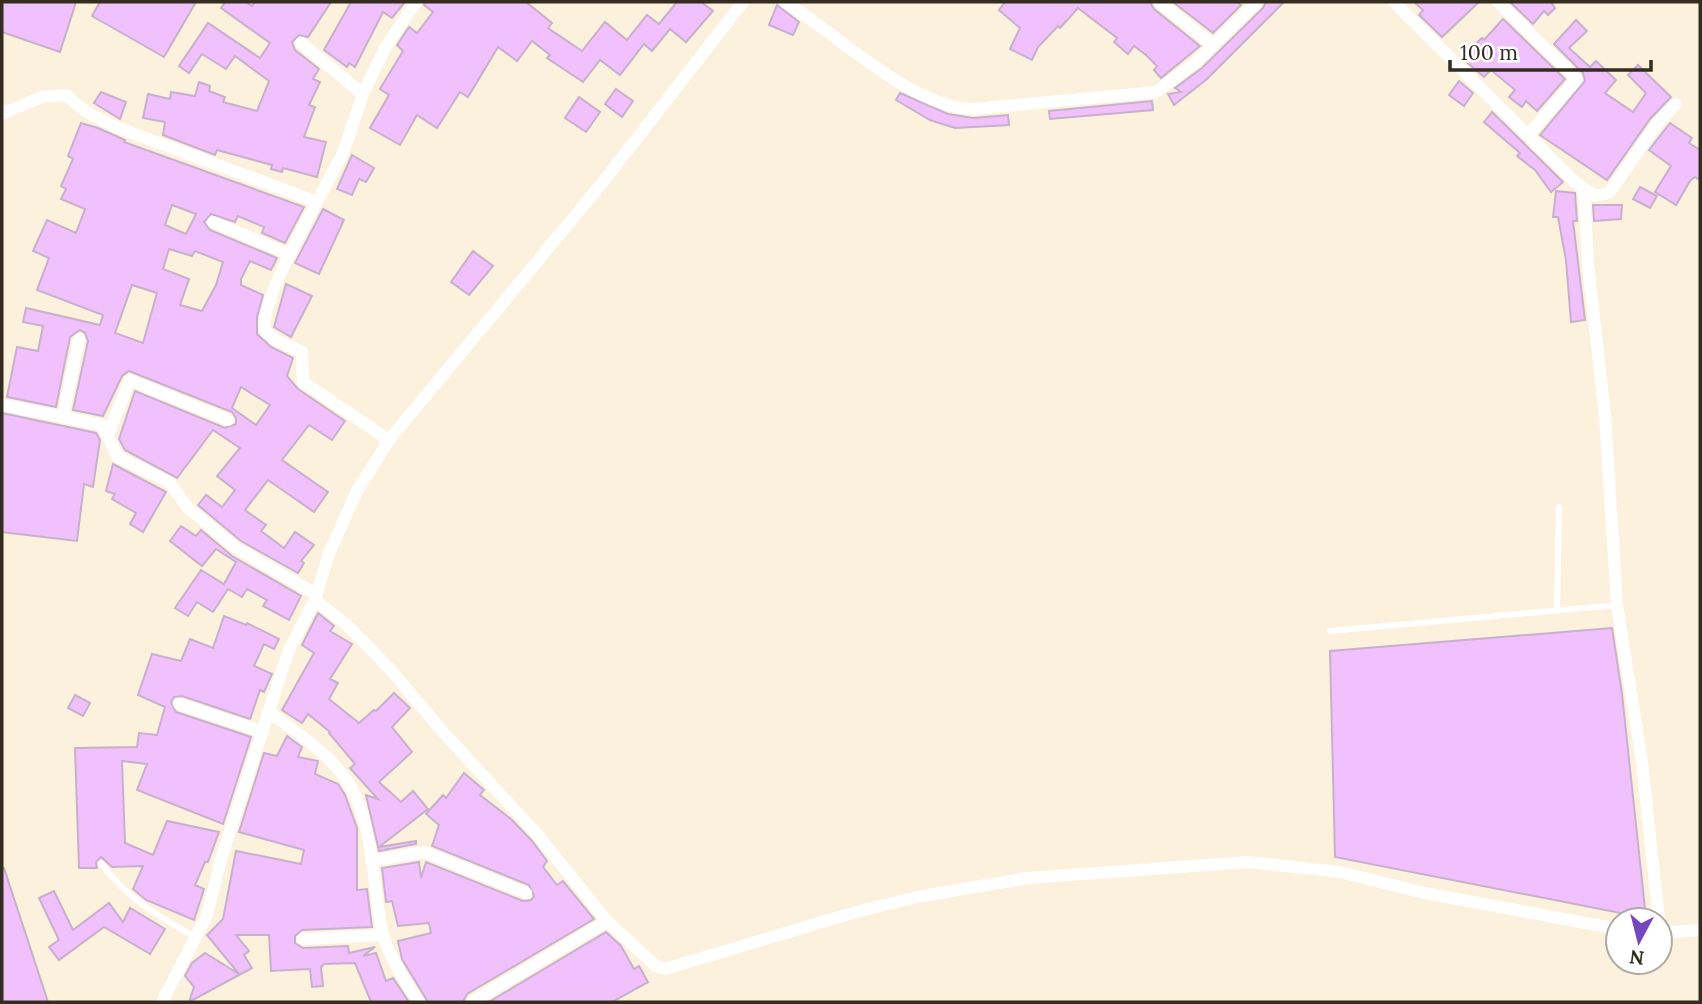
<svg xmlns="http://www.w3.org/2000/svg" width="1702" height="1004" font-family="Lora,serif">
<rect width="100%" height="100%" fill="#fcf1dd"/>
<!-- building -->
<g fill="#f1c1fd" stroke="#c8b0cd" stroke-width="2" fill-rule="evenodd">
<path d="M2,2H76L60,52L2,32Z"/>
<path d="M100,2H196L164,57L92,16Z"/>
<path d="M225,2H246L252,6L255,2H331L308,37L299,35L292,42L295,50L319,69L313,79L320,82L309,105L315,107L304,137L326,142L317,177L283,168L282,172L271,169L272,165L217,150L215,155L163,135L165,122L143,118L148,94L170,99L171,92L195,96L199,82L210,86L209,91L225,97L223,102L257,111L269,81L235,56L226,69L202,54L189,73L179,66L208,23L260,58L270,43L221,8Z"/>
<path d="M351,2H405L392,18L383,12L355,67L349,63L347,67L324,50Z"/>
<path d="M425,2H526L552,23L548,28L582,51L605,22L627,40L647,15L659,24L677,2H701L713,11L686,42L670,29L652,51L644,44L620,75L600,60L583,82L547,58L550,55L532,41L517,61L498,47L468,97L460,92L437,128L417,115L400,145L370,128L389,95L380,89L403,51L397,45L409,27L417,33L433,12L424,5Z"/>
<path d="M1005,2H1150L1154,9L1200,46L1161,78L1154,70L1157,66L1146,55L1134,46L1128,54L1114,42L1117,38L1078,8L1060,28L1058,26L1038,47L1032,60L1010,49L1020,28L999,10Z"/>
<path d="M1173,2H1237L1241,5L1213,33Z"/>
<path d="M1266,2H1284L1207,79L1174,105L1168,94L1181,92L1175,88L1202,68L1263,8Z"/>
<path d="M1414,2H1479L1442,37L1419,15L1423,10Z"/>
<path d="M1510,2H1551L1555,8L1548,15L1544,11L1533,24Z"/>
<path d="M777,5L799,22L793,35L769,25Z"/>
<path d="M1503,19L1565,79L1537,111L1526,101L1522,107L1509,97L1515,90L1491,70L1484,77L1464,60L1467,52L1482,38L1484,40Z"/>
<path d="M1576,20L1587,31L1569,48L1590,67L1596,61L1616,80L1605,93L1633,112L1646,93L1628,75L1638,65L1671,97L1650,119L1607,180L1540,135L1585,81L1583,73L1554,44Z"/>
<path d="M1459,81L1473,93L1464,106L1449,95Z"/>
<path d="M616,89L633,101L622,117L605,104Z"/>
<path d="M101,92L126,102L120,119L94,103Z"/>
<path d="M900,93L948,114L973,118L1008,115L1009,125L955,128L930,120L896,100Z"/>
<path d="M579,97L600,112L586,132L565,118Z"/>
<path d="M1152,101L1153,110L1050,119L1049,111Z"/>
<path d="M1492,112L1563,182L1551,192L1535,170L1517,156L1520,153L1484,122Z"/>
<path d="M81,123L98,128L125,140L124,142L304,207L285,243L262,233L264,227L238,216L235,222L211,214L204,222L210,230L277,258L271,270L250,261L241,279V285L263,295L257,317V334L271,347L293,358L287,376L298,389L345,421L332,440L309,425L282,460L328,492L314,512L268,480L245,510L266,525L261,531L284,548L295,532L314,545L301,561L304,563L298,573L241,541L198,505L206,495L222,507L235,490L217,476L240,448L213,430L177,478L125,450L119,439L135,391L225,428L236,424V418L232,412L129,371L122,376L103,416L73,410L88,341L85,333L80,330L70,337L56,407L7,397L17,347L38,351L43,326L23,322L26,308L100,325L103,315L37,290L49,258L33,251L47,220L76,233L85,209L61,199L66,189L61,186L73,159L68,156ZM172,205L196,214L186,234L165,225ZM169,249L192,256L195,251L223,262L216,285L202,311L180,305L189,279L163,269ZM132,285L157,293L143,343L115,333ZM241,387L270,405L256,425L232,408Z"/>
<path d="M1670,123L1692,138L1689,143L1700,150V180L1695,177L1690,181L1676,205L1655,192L1671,166L1649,150Z"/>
<path d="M352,155L374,168L366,182L359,179L352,195L337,189Z"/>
<path d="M1640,187L1657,196L1650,208L1633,199Z"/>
<path d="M1556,191L1575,193L1577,221H1573L1585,320L1571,322L1566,260L1558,217H1553Z"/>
<path d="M1593,205H1622L1621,219L1594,221Z"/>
<path d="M323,209L344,220L319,274L295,263Z"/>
<path d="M473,251L493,266L469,295L451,282Z"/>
<path d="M286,284L312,296L291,337L274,327Z"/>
<path d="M2,413L96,433L100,440L93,487L84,484L77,541L2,532Z"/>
<path d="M113,464L166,492L143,532L130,524L136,513L112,499L115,494L106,491Z"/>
<path d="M181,526L196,536L201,530L232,556L301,596L289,620L263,606L267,600L247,589L242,597L228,589L213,612L197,602L188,616L175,608L201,570L224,584L236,562L216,549L202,566L170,541Z"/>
<path d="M318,613L334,626L330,631L352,644L330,679L338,683L329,699L359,723L374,710L376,711L394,693L410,708L392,727L412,752L379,782L401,802L413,791L428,809L379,847L416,841V844L379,851L366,795L378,799L350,768L355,764L329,733L330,732L308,714L302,723L282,710L314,653L302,645Z"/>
<path d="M224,616L246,625L247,623L279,639L274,649L264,644L254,666L272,674L264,692L260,690L250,719L182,696L174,697L171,702L176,712L251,737L223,824L137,790L147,764L122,761L125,843L153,855L167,821L219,832L208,862H205L195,885L204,889L194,920L146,900L133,889L143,866L112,867L101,857L96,862L97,868H79L75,748L137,747L139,733L157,735L165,707L138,695L152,654L181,661L190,639L213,648Z"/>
<path d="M1612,628L1622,694L1646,918L1335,857L1330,651Z"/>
<path d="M75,695L90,703L83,716L68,708Z"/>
<path d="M287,736L302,747L298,757L318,761L315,774L338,784L345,795L357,828V890L367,889L372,927L302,930L295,936V943L303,948L348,946L349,953L375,947L363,956L376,953L386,981L393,978L409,1002H371L355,963L324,964L321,967L323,986L312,987L310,969L271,971L269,935H236L249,951L244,955L252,968L189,1002L194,987L185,976L192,963L205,953L239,974L207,935L223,919L236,851L301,864L304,850L239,832L264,753L277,756Z"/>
<path d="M464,773L484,790L480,795L511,819L532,841L547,861L543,867L557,885L563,881L594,919L467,994L463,1002H428L402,959L398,941L431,933L429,923L398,926L392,901L386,902L382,868L419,862L421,878L426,862L523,901L531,900L534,896L529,885L432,846L439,825L426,814L443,795L446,798Z"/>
<path d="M2,868H4L48,1002H2Z"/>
<path d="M54,891L73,930L109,903L123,922L130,908L165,929L150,954L104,927L59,960L49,947L59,940L39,898Z"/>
<path d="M606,932L621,946L634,969L639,966L648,982L612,1002H489Z"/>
</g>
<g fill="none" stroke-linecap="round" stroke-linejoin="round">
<!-- service -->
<g stroke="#fff" stroke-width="6">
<path d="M1557,610L1559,507"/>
<path d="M1330,631L1617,605"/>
<path d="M101,863C126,898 158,916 195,937"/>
</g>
<!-- minor -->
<g stroke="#fff" stroke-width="12">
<path d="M785,2C838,34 911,108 973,109L1156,92L1196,62L1257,2"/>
<path d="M1159,2L1213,45"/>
<path d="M1394,2L1575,182L1595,196L1609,193L1657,124L1676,104"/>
<path d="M1498,2L1577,79L1528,135"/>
<path d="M301,43L363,94"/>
<path d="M2,114L42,97L66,95L86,112L116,127L317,202L343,153L363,94L385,48L416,2"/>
<path d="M1584,191L1588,265L1605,415L1617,605L1642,762L1659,920"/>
<path d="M317,202C303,228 260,304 265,331L276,340L302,352L303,382L389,440"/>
<path d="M213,222L289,254"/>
<path d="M4,405L102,425L118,457L169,482L188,508L236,548L316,594"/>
<path d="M63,415L79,339"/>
<path d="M108,435L130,380L228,420"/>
<path d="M315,600L347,625L388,667L444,733L536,833L607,921L656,966L665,969L856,912L917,897L1028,878L1248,862L1340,872L1425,893L1618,929"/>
<path d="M179,704L263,732"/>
<path d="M268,711C298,734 335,756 353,791C374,833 373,886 382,931C388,956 405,982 419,1002"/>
<path d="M371,861L424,852L526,893"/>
<path d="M1660,933L1700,930"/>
<path d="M303,939L383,935"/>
<path d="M162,1002L207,915L221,859L288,652L315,600L328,556L357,491L389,440L603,182L743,2"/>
<path d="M472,1002L607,921"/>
</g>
</g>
<!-- border -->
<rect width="1702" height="1004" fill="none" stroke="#332c1f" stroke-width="7"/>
<!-- north arrow -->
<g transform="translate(1639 941) rotate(187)"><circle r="33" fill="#ffffff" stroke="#adaba5" stroke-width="2"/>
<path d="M0-5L12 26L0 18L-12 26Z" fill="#7447bf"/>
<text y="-10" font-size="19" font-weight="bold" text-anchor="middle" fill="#332c1f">N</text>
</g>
<!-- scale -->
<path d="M1450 60v10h201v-10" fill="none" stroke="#332c1f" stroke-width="3.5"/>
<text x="1460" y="60" font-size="21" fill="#332c1f" stroke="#ffffff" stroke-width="5" paint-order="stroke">100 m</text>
</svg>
